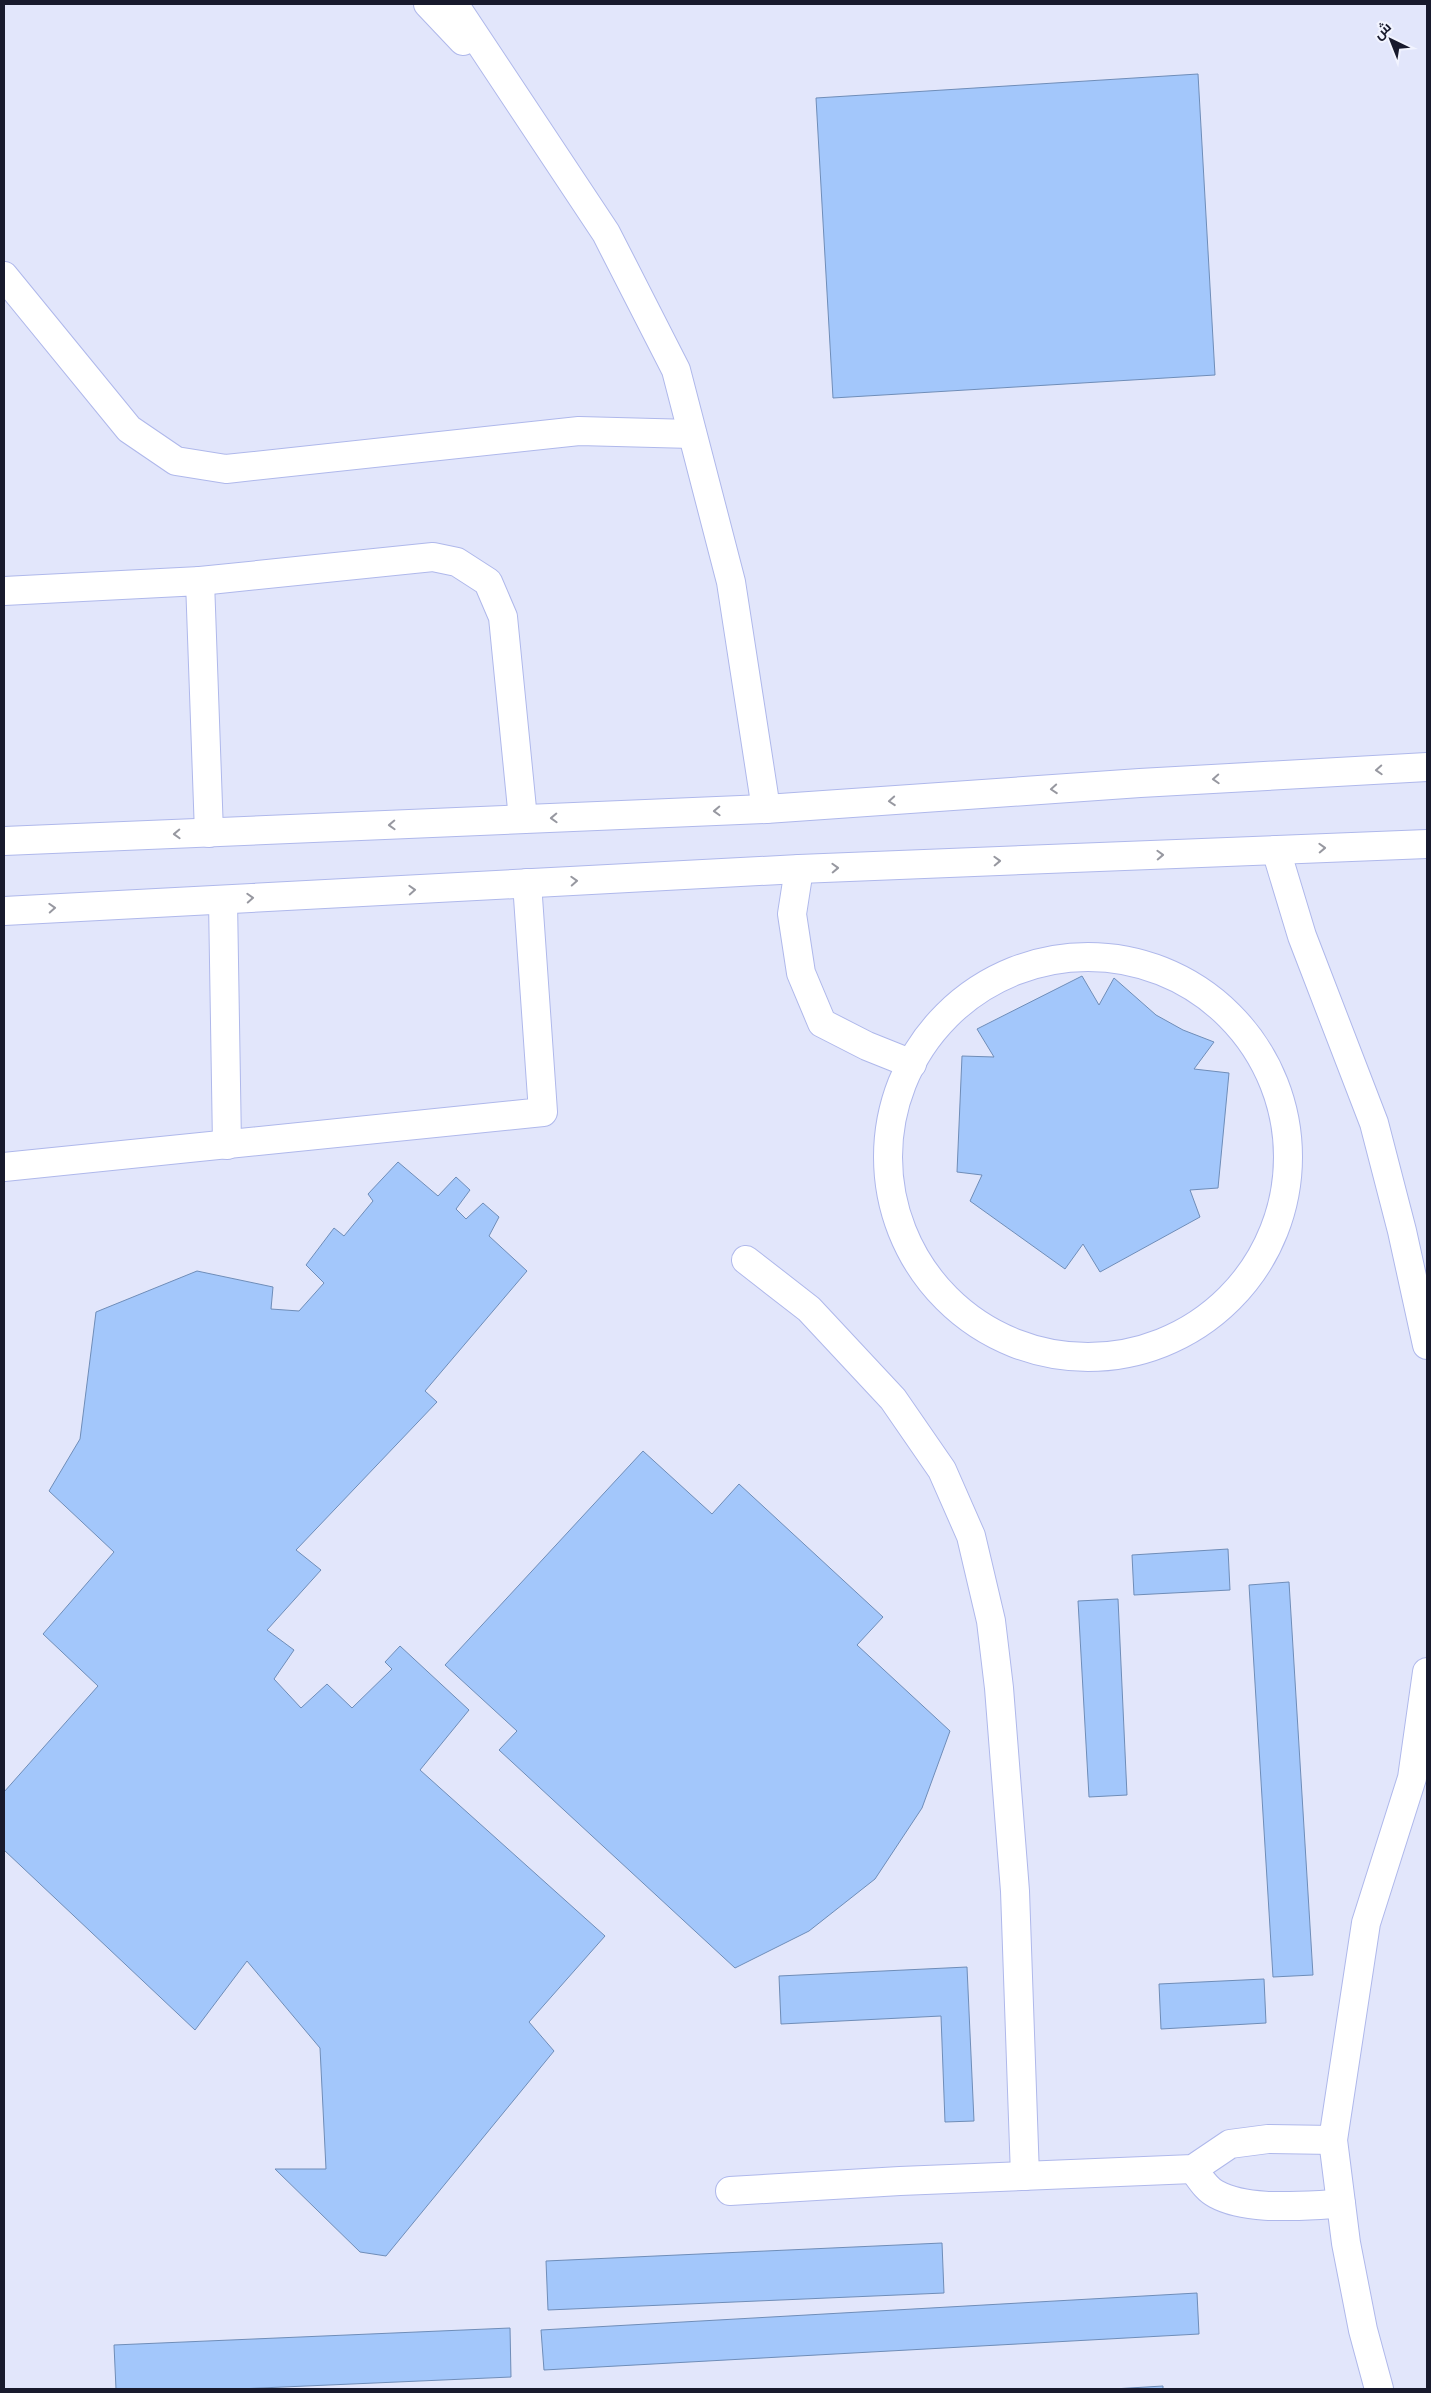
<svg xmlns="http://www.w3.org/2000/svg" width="1431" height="2393" font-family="'Exo 2',Cairo,sans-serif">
<rect width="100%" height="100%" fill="#e2e6fb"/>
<!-- building -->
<g fill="#a3c7fb" stroke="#6f8db8">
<path d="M1198,74L1215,375L833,398L816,98Z"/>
<path d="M1082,976L1099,1005L1114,978L1156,1015L1183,1030L1214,1042L1194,1069L1229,1073L1218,1188L1190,1190L1200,1217L1100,1272L1083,1244L1065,1269L970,1201L982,1175L957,1172L962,1056L994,1057L977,1029Z"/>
<path d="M398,1162L438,1196L456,1177L470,1190L456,1209L466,1219L483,1203L499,1217L489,1236L527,1271L425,1391L437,1402L296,1550L321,1570L267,1630L294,1650L274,1679L301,1708L327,1684L352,1708L392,1669L385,1662L400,1646L469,1710L420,1770L605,1936L529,2022L554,2051L386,2256L360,2252L275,2169H326L320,2048L247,1961L195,2030L4,1850V1792L98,1686L43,1634L114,1552L49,1491L80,1439L96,1312L197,1271L273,1287L271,1309L299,1311L324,1283L306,1265L334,1228L344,1236L373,1201L368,1194Z"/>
<path d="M643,1451L712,1514L739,1484L883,1617L857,1645L950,1731L922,1808L875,1879L809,1931L735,1968L499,1750L517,1731L445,1665Z"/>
<path d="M1228,1549L1230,1590L1134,1595L1132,1555Z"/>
<path d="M1289,1582L1313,1975L1273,1977L1249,1585Z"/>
<path d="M1118,1599L1127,1795L1089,1797L1078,1601Z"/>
<path d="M967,1967L974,2121L945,2122L941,2016L781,2024L779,1976Z"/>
<path d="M1264,1979L1266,2023L1161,2029L1159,1984Z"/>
<path d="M942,2243L944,2293L548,2310L546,2261Z"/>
<path d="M1197,2293L1199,2334L544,2370L541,2330Z"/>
<path d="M510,2328L511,2377L238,2389H116L114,2345Z"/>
<path d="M1163,2386V2389H1113Z"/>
</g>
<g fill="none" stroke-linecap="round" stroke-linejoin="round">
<!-- minor casing -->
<g stroke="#afb8eb" stroke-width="30">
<g id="minor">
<path d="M428,4L463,41"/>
<path d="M454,4L606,233L676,370L731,582L766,809"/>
<path d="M4,276L129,429L176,461L226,469L579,431L692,434"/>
<path d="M200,581L433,557L457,562L488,582L503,617L523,819"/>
<path d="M4,591L200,581L209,833"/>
<path d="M4,841L766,809L1140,783L1427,767"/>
<path d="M1276,850L1302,936L1374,1123L1402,1231L1427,1345"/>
<path d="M799,869L792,914L801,973L822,1023L867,1046L912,1064"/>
<path d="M223,900L227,1145"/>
<path d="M4,911L799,869L1427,844"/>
<circle cx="1088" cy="1157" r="200"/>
<path d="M4,1167L543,1112L527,883"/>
<path d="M746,1260L809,1309L893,1399L942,1470L971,1536L991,1621L999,1688L1015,1891L1025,2176"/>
<path d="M1193,2169C1200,2178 1206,2189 1216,2194C1249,2212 1304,2205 1341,2204"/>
<path d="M730,2191L900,2181L1193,2169L1230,2144L1268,2139L1333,2140"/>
<path d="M1379,2389L1363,2330L1346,2243L1333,2140L1366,1923L1412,1778L1427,1672"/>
</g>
</g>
<!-- minor -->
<use href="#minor" stroke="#fff" stroke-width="28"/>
</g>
<!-- one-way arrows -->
<defs><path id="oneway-chevron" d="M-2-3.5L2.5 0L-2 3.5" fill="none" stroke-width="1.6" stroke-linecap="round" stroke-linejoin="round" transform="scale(1.25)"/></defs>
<g stroke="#9798a0">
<use href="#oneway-chevron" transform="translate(1379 770) rotate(177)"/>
<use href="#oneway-chevron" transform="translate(1216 779) rotate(177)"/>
<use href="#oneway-chevron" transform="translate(1054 789) rotate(176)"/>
<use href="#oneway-chevron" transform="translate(892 801) rotate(176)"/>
<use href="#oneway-chevron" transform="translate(717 811) rotate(178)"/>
<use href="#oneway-chevron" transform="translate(554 818) rotate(178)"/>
<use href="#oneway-chevron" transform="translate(392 825) rotate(178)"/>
<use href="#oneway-chevron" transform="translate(177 834) rotate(178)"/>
<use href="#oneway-chevron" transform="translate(1322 848) rotate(-2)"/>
<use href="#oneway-chevron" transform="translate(1160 855) rotate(-2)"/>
<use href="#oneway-chevron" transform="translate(997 861) rotate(-2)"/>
<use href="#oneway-chevron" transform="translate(835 868) rotate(-2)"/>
<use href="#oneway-chevron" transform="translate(574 881) rotate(-3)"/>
<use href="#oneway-chevron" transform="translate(412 890) rotate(-3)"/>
<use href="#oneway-chevron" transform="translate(250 898) rotate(-3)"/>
<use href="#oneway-chevron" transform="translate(52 908) rotate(-3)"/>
</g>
<!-- border -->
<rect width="1431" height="2393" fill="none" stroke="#181a2d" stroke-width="10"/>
<!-- north arrow -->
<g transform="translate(1391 40) rotate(317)" stroke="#f2f4ff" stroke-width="4" paint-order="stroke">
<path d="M0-4L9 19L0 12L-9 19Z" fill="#181a2d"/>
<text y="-8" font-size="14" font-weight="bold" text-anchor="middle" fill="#181a2d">ش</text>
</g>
</svg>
